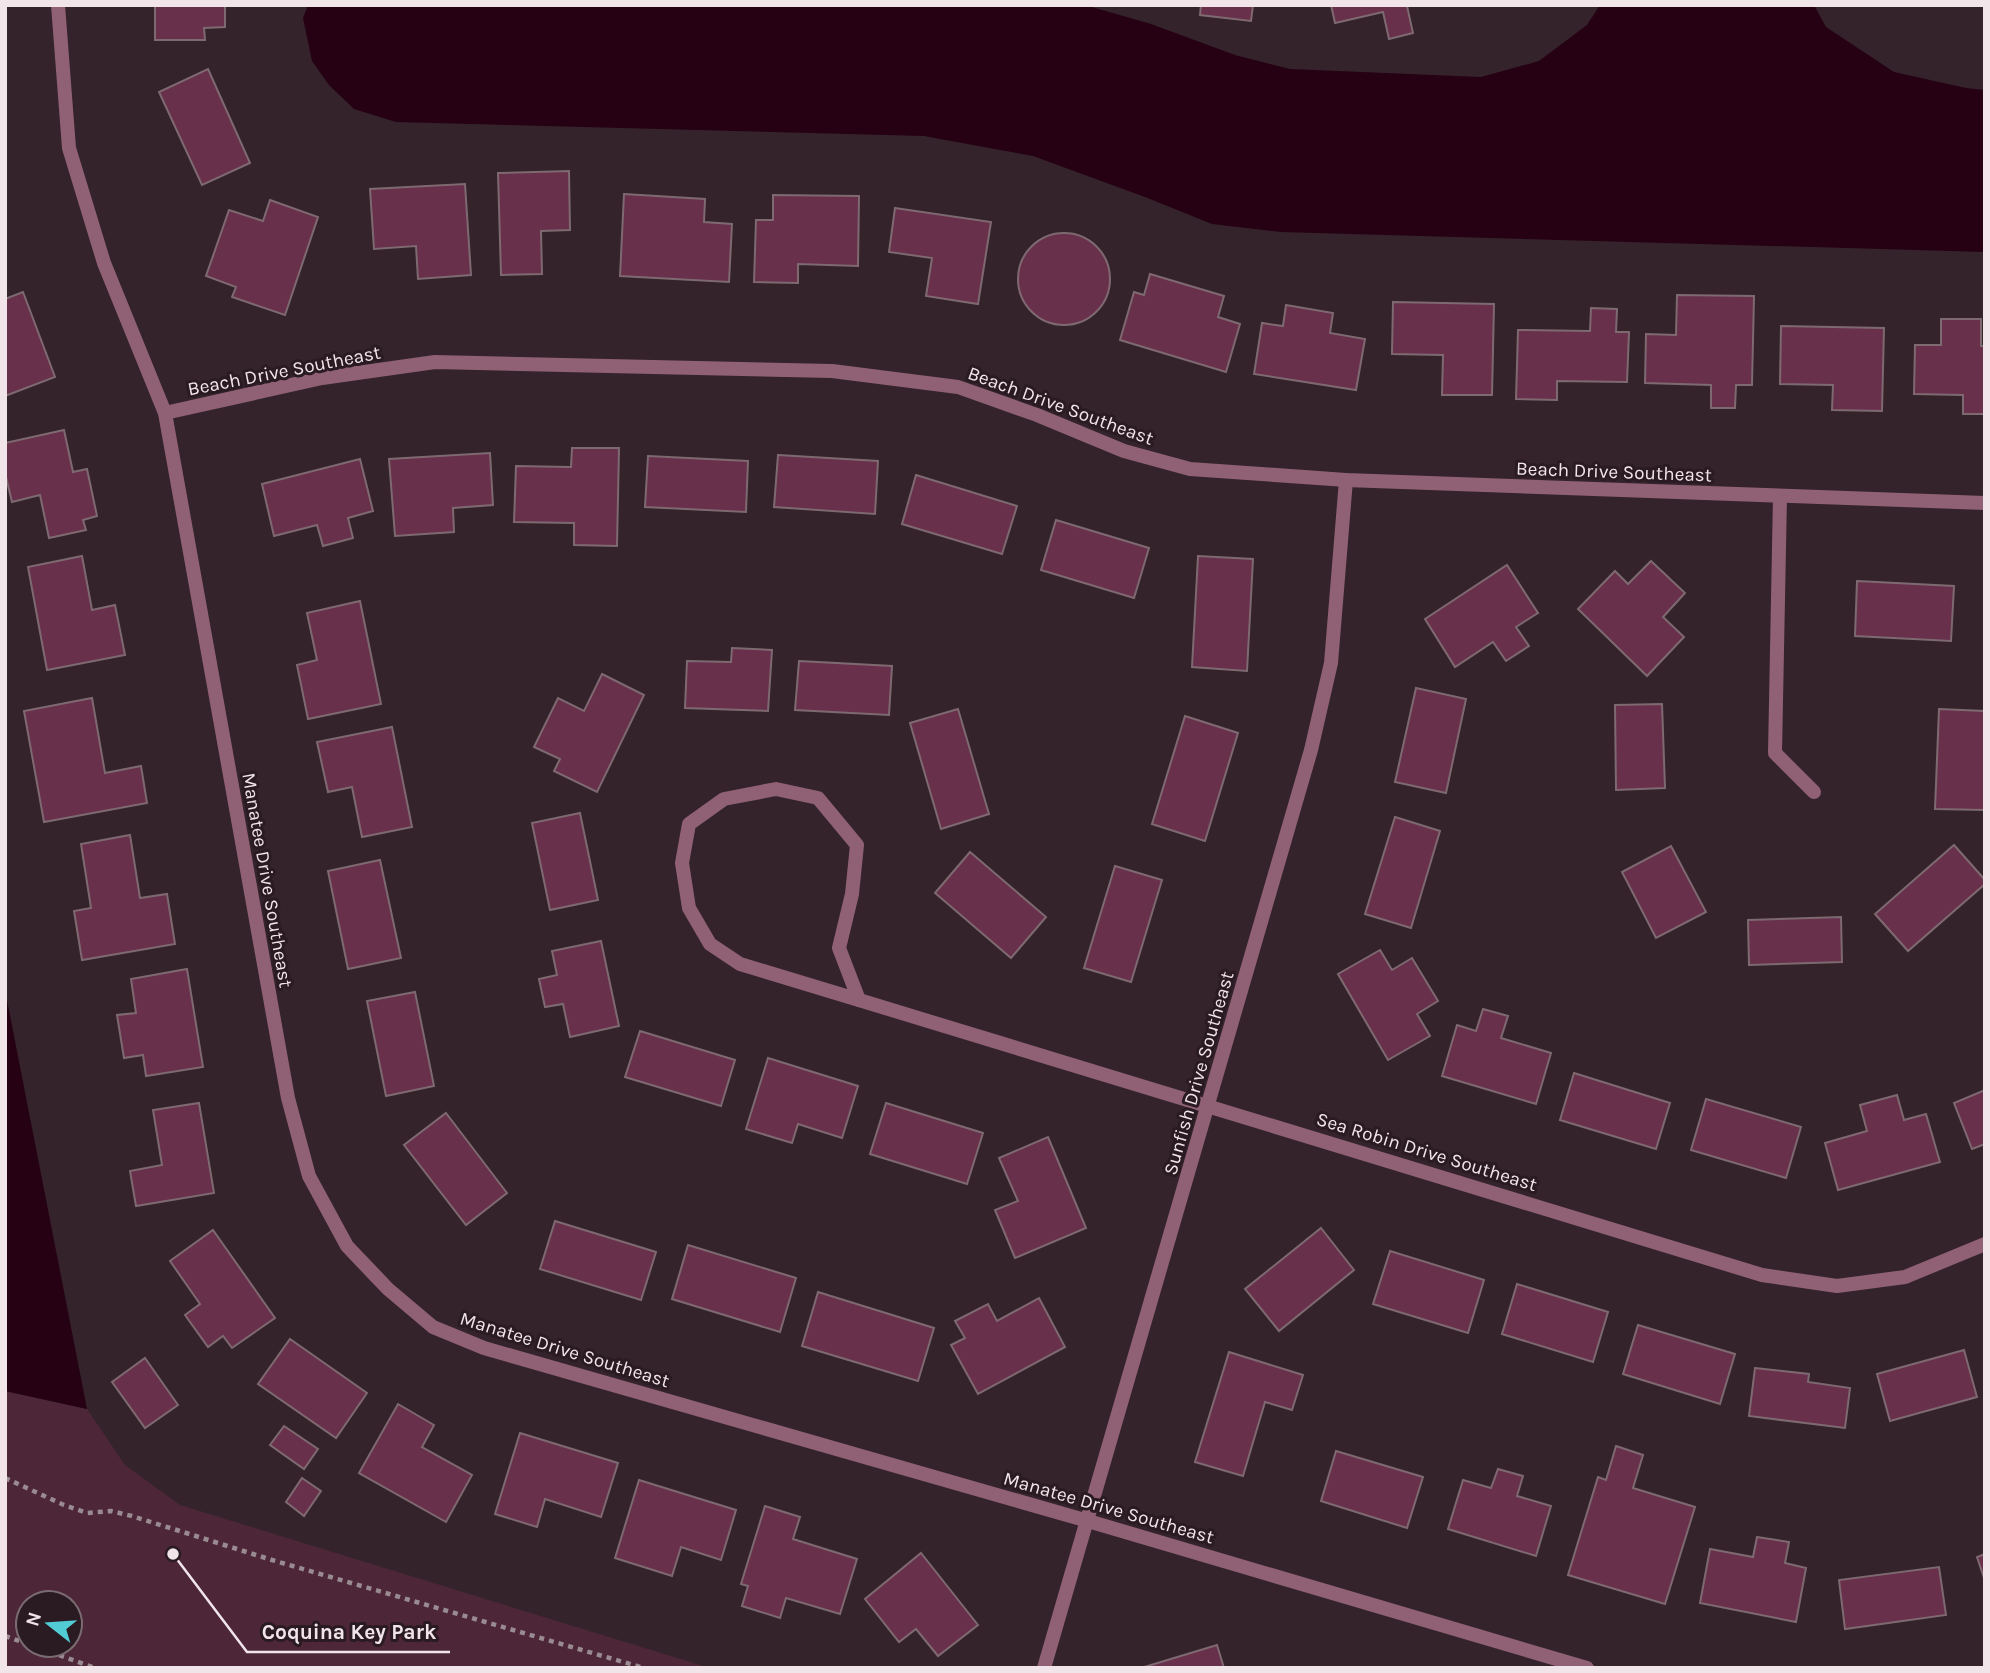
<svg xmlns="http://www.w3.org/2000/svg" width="1990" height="1673" font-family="Karla,sans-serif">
<rect width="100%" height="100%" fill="#34232a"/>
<!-- green -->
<path fill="#4d2738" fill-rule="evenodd" d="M5,1391L87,1409L125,1465L180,1505L710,1668H5ZM28,1603H70V1645H28Z"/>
<!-- water -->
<g fill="#260114">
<path d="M308,5H1085L1151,24L1235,55L1290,69L1481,77L1539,61L1587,25L1600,5H1814L1826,27L1894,72L1966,88L1985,90V252L1281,232L1212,224L1145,197L1033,156L924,136L396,122L354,109L329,85L312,61L303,18Z"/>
<path d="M5,990L87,1409L5,1391Z"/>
</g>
<!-- building -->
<g fill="#68304a" stroke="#7e6971" stroke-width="2">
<path d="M155,5H225V27L204,28L205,40H155Z"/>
<path d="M1201,5H1253L1251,21L1200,15Z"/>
<path d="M1331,5H1413L1407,6L1413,33L1389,39L1383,12L1335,23Z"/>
<path d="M208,69L250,163L202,185L159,92Z"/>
<path d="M569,171L570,230L541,231L542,274L501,275L498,173Z"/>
<path d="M465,184L471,275L418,279L416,246L374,249L370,189Z"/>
<path d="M624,194L705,199L704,222L732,224L729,282L620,276Z"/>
<path d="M773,195L859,196L858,266L798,264V283L754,282L756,220H773Z"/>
<path d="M270,200L318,217L285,315L232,297L236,287L206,276L229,210L263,221Z"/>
<path d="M895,208L991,222L978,304L926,296L932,258L889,252Z"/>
<circle cx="1064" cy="279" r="46"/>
<path d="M1150,274L1224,296L1218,317L1240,324L1226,372L1120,340L1134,292L1144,295Z"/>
<path d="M23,292L55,377L5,396V299Z"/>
<path d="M1677,295L1754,296L1752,385H1736L1735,408H1711V385L1645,383L1646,334L1676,335Z"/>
<path d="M1393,302L1494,304L1492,395H1442L1443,355L1392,354Z"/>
<path d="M1286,305L1333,313L1330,333L1365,339L1356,390L1254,374L1262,323L1283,326Z"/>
<path d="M1591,308L1617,309L1616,332H1629L1627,382L1557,381V400L1516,399L1518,330L1590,331Z"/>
<path d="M1941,319H1981V346H1985V414H1963V395L1914,394L1915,345H1941Z"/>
<path d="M1781,326L1884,328L1882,411L1832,410L1833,385L1780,384Z"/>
<path d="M64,430L73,472L87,469L97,516L83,520L86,530L49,538L40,495L12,502L5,473V443Z"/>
<path d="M572,448H619L617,546L574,545V523L514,522L516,466L571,467Z"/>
<path d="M490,453L493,505L453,508L454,532L395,536L389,459Z"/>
<path d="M778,455L878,461L875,514L774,507Z"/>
<path d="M648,456L748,461L746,512L645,507Z"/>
<path d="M360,459L373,511L348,518L353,538L323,546L317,525L274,536L262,484Z"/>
<path d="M916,475L1017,506L1002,554L902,524Z"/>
<path d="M1056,520L1149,548L1134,598L1041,570Z"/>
<path d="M82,556L92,610L115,605L125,655L47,670L28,567Z"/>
<path d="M1198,556L1253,559L1247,671L1192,667Z"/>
<path d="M1651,561L1685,593L1663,617L1684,637L1647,676L1578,609L1615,571L1628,584Z"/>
<path d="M1507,565L1538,613L1516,627L1529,646L1506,661L1493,642L1455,667L1425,619Z"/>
<path d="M1857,581L1954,586L1951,641L1855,636Z"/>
<path d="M360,601L381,704L308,719L297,665L317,660L307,613Z"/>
<path d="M732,648L772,650L768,711L685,708L687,661L731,662Z"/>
<path d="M799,661L892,666L889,715L795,710Z"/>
<path d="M602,674L644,695L597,792L554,771L560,759L534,747L558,698L584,711Z"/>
<path d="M1416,688L1466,699L1446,793L1395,782Z"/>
<path d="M92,698L105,773L141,766L147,803L44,822L24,711Z"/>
<path d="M1662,704L1665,788L1616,790L1615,705Z"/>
<path d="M958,709L989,814L941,829L910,723Z"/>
<path d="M1939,709L1985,711V810L1935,809Z"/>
<path d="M1185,716L1238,733L1205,841L1152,824Z"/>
<path d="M392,727L412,827L362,837L352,787L328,792L317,742Z"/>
<path d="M580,813L598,900L550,910L532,823Z"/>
<path d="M1395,817L1440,831L1411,928L1365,914Z"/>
<path d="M130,835L140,898L167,894L175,944L82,960L74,911L91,908L81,844Z"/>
<path d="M1954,845L1985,880V884L1908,951L1875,914Z"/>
<path d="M1671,846L1706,912L1656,938L1622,872Z"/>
<path d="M970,852L1046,917L1011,958L935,893Z"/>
<path d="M380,860L401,958L348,969L328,871Z"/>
<path d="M1115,866L1162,880L1131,982L1084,968Z"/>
<path d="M1841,917L1842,962L1749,965L1748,920Z"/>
<path d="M601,941L619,1026L570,1037L563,1004L545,1007L539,979L557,975L552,951Z"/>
<path d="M1380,950L1392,970L1412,958L1438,1001L1417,1014L1430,1036L1388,1060L1338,974Z"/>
<path d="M187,969L203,1067L146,1076L143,1055L124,1058L117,1015L136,1013L131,979Z"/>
<path d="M415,992L434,1086L386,1096L367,1001Z"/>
<path d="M1483,1009L1508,1016L1501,1038L1551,1053L1536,1104L1442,1076L1457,1025L1476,1031Z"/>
<path d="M640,1031L735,1060L721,1106L625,1077Z"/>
<path d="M768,1058L858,1086L842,1138L798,1124L792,1143L746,1129Z"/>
<path d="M1574,1073L1670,1103L1656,1149L1560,1120Z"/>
<path d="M1985,1090V1144L1972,1149L1954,1103Z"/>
<path d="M1897,1095L1904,1120L1926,1114L1940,1162L1838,1190L1825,1143L1867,1131L1860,1105Z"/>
<path d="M1706,1099L1801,1127L1786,1178L1691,1150Z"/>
<path d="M199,1103L214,1193L136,1206L130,1171L162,1165L153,1110Z"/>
<path d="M886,1103L983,1133L967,1184L870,1154Z"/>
<path d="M446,1113L507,1193L466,1225L404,1145Z"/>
<path d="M1048,1137L1086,1228L1015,1258L995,1210L1018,1201L999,1158Z"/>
<path d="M555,1221L656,1252L641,1300L540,1269Z"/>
<path d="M1321,1228L1354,1270L1279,1331L1245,1289Z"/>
<path d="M213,1230L275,1318L232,1348L223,1336L208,1347L185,1315L200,1304L170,1261Z"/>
<path d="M688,1245L796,1278L780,1332L672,1299Z"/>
<path d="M1390,1251L1484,1280L1468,1333L1373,1304Z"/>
<path d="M1517,1284L1608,1312L1593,1362L1502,1334Z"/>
<path d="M818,1292L934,1328L918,1381L802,1346Z"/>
<path d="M1039,1298L1065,1347L978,1394L951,1345L965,1338L955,1321L988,1304L997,1321Z"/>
<path d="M1638,1325L1735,1354L1720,1404L1623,1374Z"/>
<path d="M290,1339L367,1393L336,1438L258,1384Z"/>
<path d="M1964,1350L1977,1397L1890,1421L1877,1374Z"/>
<path d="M1229,1352L1303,1375L1292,1410L1265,1402L1243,1476L1195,1462Z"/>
<path d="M145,1358L178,1405L145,1428L112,1382Z"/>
<path d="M1755,1368L1809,1374L1808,1382L1850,1388L1845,1428L1749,1416Z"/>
<path d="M398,1404L434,1425L422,1447L472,1475L446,1522L359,1473Z"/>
<path d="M284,1426L318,1449L304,1469L270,1445Z"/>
<path d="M520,1433L618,1463L601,1517L545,1499L537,1527L495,1514Z"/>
<path d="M1616,1446L1643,1455L1633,1488L1695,1507L1665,1604L1568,1575L1598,1477L1606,1480Z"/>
<path d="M1336,1451L1423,1477L1407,1528L1321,1501Z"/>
<path d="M1498,1469L1523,1476L1517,1496L1551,1506L1536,1556L1448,1529L1463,1480L1491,1488Z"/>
<path d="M302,1478L321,1491L304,1516L286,1502Z"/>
<path d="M639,1480L736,1510L721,1560L681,1547L672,1576L615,1558Z"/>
<path d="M765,1506L800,1517L793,1539L857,1559L840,1614L786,1598L780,1618L742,1606L748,1586L741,1584Z"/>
<path d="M1757,1537L1789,1542L1785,1563L1806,1568L1796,1622L1700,1603L1710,1549L1753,1557Z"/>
<path d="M921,1553L978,1625L938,1656L916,1629L899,1642L865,1599Z"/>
<path d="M1985,1554V1581L1977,1557Z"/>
<path d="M1939,1567L1946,1615L1845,1629L1839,1580Z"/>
<path d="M1217,1645L1224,1668H1141Z"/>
</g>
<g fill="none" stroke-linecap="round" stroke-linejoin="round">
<!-- path -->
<g stroke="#9a8b91" stroke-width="4.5" stroke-dasharray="5 5" stroke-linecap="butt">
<path d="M5,1478L64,1505L87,1513L111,1511L132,1516L272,1560L644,1668"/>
<path d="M5,1636L28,1644"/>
<path d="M31,1645L95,1668"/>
</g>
<!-- street -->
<g stroke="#906175" stroke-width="14">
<path d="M58,5L69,148L104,263L165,413L288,1098L309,1176L347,1246L388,1289L433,1327L484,1348L1088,1521L1587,1668"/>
<path d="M165,413L322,378L435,362L832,371L958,387L1037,415L1124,451L1190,469L1346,480L1985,503"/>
<path d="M1780,496L1775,753L1814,792"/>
<path d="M776,789L818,798L857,845L852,894L839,948L859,1000L740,964L710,944L689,908L682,863L689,824L724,799Z"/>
<path d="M859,1000L1762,1275L1837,1286L1905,1277L1985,1244"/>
<path d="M1044,1668L1311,750L1331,663L1346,480"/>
</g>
</g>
<g text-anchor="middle" stroke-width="6" stroke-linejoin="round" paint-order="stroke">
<!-- street labels -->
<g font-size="19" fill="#f1e5ea" stroke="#2a1a21">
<text transform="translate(284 370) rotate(-11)" y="7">Beach Drive Southeast</text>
<text transform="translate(1061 405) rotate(20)" y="7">Beach Drive Southeast</text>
<text transform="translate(1614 471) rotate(2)" y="7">Beach Drive Southeast</text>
<text transform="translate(268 880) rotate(80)" y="7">Manatee Drive Southeast</text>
<text transform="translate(1198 1073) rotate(-74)" y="7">Sunfish Drive Southeast</text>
<text transform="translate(1427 1151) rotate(17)" y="7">Sea Robin Drive Southeast</text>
<text transform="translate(565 1349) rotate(17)" y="7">Manatee Drive Southeast</text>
<text transform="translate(1109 1507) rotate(16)" y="7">Manatee Drive Southeast</text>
</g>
</g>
<!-- callouts -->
<path fill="none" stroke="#f1e5ea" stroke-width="2.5" d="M173 1554L247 1652H450"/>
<circle fill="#f1e5ea" stroke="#2a1a21" stroke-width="2.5" cx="173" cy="1554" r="7"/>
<g font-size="21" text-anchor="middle" font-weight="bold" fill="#f1e5ea" stroke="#2a1a21" stroke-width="6" stroke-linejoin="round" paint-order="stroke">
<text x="349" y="1639">Coquina Key Park</text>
</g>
<!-- border -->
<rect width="1990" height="1673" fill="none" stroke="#f1e5ea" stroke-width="14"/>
<!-- north arrow -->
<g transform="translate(49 1624) rotate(287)"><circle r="33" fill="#2a1a21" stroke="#7a6b71" stroke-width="2"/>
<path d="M0-5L12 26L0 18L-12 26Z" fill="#51ccd5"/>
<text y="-10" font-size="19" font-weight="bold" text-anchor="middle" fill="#f1e5ea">N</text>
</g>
</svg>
